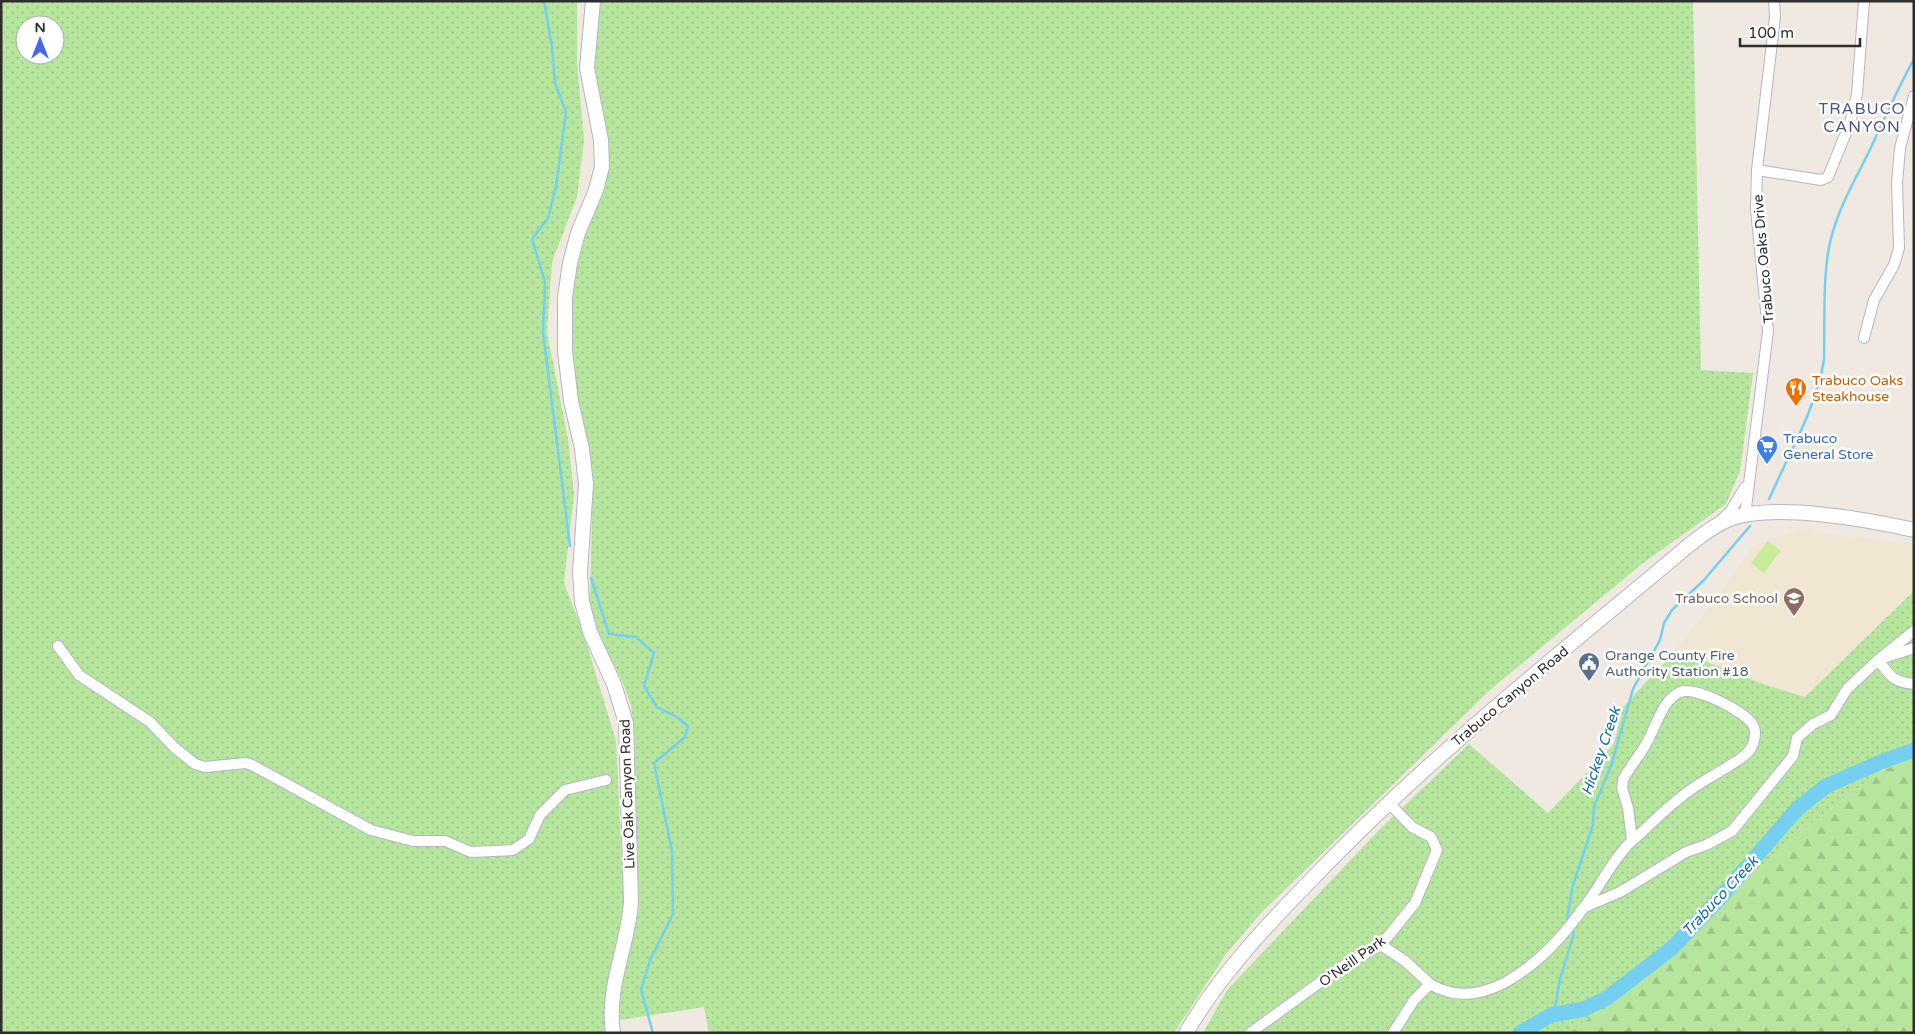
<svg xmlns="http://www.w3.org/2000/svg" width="1915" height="1034" font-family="'Varela Round',sans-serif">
<defs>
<pattern id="grass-dots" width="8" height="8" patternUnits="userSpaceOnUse" patternTransform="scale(1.25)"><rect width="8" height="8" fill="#b6e59e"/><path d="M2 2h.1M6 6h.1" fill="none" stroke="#9dc588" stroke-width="1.8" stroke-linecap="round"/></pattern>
<pattern id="forest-firs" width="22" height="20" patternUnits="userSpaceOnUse" patternTransform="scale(1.25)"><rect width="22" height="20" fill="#b6e59e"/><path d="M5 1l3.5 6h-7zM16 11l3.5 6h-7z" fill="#9dc588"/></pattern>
</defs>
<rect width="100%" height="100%" fill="#efe9e1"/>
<!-- education -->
<path fill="#f0e6d1" d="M1806,528L1820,533L1914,544V593L1805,697L1766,685L1676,650L1724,588L1754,545Z"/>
<!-- grass -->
<g fill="url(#grass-dots)" fill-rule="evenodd">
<path d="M1,1H577V63L584,140L577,197L552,262L547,332L568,439L574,494L564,583L584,635L616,741L624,906L608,990L610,1033H1ZM25,25H55V55H25Z"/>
<path d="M600,1H1693L1701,370L1753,373L1740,471L1726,504L1643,563L1490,690L1261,913L1226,954L1174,1033H709L704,1007L620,1020V989L639,909L634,727L631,705L623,683L599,635L590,603L593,473L576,392L572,340L571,295L574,271L587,224L600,192L594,58Z"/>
<path d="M1914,591V756L1878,773L1797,835L1735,890L1658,965L1570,1033H1203L1227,990L1380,829L1469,744L1548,813L1614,744L1623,707L1676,650L1766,685L1805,697Z"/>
</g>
<!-- forest -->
<path fill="url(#forest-firs)" d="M1914,756V1033H1570L1658,965L1735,890L1797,835L1878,773Z"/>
<!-- pitch -->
<path fill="#c9ec9a" d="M1768,541L1781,551L1764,573L1751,563Z"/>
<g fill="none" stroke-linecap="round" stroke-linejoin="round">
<!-- stream -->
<g stroke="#75cff0" stroke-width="2.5">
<path d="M544,1L552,47L555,83L566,112L556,187L548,218L532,239L545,282L543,332L570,546"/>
<path d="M1769,499C1789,454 1816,408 1824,360C1825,324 1822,267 1832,235C1841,201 1860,172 1874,141C1887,113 1899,86 1914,59"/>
<path d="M591,578L609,634L636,637L654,653L644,686L657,707L677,717L688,726L685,737L654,763L672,851L673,914L650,960L641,990L653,1033"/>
<path d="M1569,923L1567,919L1573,885L1593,825L1594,807L1612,763L1633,689L1660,640L1664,623L1672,610L1704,580L1750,526"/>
<path d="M1551,1015L1555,1008L1560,979L1574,933L1571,928"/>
</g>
<!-- river -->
<path stroke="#75cff0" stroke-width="15" d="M1520,1033L1551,1015L1584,1009L1607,998L1672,948L1719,899L1797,809L1826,786L1883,761L1914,750"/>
<!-- street casing -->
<g stroke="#b4b7c1" stroke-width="12">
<g id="street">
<path d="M1757,170L1821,180L1828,177L1850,123L1857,94L1864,1"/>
<path d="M1864,338L1874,300L1894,265L1899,248L1897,183L1900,148L1914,96"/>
<path d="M1745,516L1768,331L1756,209L1757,170L1775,17L1774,1"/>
<path d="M1720,521L1730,512L1745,487"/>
<path d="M58,646L79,675L150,722L175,748L195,764L205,767L246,763L252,765L371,830L413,841H445L471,852L513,850L529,839L540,815L565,790L606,780"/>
<path d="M1883,658L1914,648"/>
<path d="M1878,660C1891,676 1892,682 1914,684"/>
<path d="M1585,907L1620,892L1686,852L1706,845L1732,831L1793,756L1797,738L1813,724L1831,715L1847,689L1878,660L1914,631"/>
<path d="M1381,945L1405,961L1430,984"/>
<path d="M1250,1033L1341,967L1381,945L1415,903L1437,850L1431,837L1412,827L1388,802"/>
<path d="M1393,1033L1414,1000L1430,984C1488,1019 1553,951 1584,907C1599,888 1616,854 1633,840C1649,826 1664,810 1681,797C1695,785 1713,776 1729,766C1738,760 1749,755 1753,744C1755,738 1756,730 1753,725C1745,711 1695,686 1680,692C1662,700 1656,727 1647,742C1640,756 1629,767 1623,780L1622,788L1628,808L1632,840"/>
</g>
</g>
<!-- secondary casing -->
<g stroke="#b4b7c1" stroke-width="16">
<g id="secondary">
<path d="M593,1L587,68L601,140L602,167L596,190L578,233L570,263L565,297V351L571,401L582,449L586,484L580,572L582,602L590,632L614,684L626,723L631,902C628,947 606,987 613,1033"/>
<path d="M1186,1033C1220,974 1268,924 1315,876C1430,756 1561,653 1688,546C1701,536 1714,525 1730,519C1773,502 1869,520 1914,530"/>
</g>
</g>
<!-- street -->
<use href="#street" stroke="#fff" stroke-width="10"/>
<!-- secondary -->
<use href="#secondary" stroke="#fff" stroke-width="14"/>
</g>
<!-- icons -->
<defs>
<g id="restaurant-pin" transform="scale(1.125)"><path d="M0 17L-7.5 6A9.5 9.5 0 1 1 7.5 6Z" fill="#e8710a" stroke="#fff"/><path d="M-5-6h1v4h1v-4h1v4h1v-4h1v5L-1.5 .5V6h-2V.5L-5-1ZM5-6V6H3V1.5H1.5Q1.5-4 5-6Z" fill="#fff"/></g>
<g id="supermarket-pin" transform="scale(1.125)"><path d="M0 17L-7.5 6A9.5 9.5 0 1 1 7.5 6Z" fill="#3f7fe0" stroke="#fff"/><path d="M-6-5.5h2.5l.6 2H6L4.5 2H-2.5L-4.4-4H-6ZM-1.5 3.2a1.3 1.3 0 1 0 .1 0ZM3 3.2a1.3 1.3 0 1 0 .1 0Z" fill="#fff"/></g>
<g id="school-pin" transform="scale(1.125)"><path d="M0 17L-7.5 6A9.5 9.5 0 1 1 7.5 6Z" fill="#8d6e63" stroke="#fff"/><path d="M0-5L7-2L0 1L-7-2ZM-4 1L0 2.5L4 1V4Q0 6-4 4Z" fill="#fff"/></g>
<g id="civic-pin" transform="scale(1.125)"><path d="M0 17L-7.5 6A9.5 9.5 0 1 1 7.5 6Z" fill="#5c6f8a" stroke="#fff"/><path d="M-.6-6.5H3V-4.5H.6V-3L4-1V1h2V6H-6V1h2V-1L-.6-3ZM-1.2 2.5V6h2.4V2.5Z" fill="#fff"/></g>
</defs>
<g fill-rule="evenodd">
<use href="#restaurant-pin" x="1796" y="388"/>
<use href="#supermarket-pin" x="1767" y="446"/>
<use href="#school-pin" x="1794" y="598"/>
<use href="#civic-pin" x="1589" y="663"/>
</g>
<g text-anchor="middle" stroke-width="5" stroke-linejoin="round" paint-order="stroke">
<!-- street labels -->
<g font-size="14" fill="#2e2e2e" stroke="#fff">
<text transform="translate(1763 259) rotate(-95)" y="5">Trabuco Oaks Drive</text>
<text transform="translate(1510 696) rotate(-40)" y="5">Trabuco Canyon Road</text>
<text transform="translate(627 794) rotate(-92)" y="5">Live Oak Canyon Road</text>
<text transform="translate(1352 961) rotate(-35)" y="5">O'Neill Park</text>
</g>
<!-- food labels -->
<g font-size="14" fill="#c56008" stroke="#fff" text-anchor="start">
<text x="1812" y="385">Trabuco Oaks<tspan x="1812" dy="16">Steakhouse</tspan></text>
</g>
<!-- shop labels -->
<g font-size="14" fill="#366cbe" stroke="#fff" text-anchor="start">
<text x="1783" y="443">Trabuco<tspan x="1783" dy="16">General Store</tspan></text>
</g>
<!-- education labels -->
<g font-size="14" fill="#785e54" stroke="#fff" text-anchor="end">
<text x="1778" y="603">Trabuco School</text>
</g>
<!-- service labels -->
<g font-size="14" fill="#4e5e75" stroke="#fff" text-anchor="start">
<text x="1605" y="660">Orange County Fire<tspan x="1605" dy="16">Authority Station #18</tspan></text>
</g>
<!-- water labels -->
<g font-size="15" font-style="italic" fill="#0d6fa3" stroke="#fff">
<text transform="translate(1601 751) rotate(-71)" y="5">Hickey Creek</text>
<text transform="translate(1720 896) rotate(-47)" y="5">Trabuco Creek</text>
</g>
<!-- quarter labels -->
<g font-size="16" letter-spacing="1" fill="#4d5680" stroke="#fff">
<text x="1862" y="114">TRABUCO<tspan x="1862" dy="18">CANYON</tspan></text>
</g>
</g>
<!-- border -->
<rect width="1915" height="1034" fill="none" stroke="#2e2e2e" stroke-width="5"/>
<!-- north arrow -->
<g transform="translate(40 40)"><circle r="24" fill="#ffffff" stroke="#ababab"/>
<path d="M0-4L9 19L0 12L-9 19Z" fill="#4264fb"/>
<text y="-8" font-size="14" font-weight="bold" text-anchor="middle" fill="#2e2e2e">N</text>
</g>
<!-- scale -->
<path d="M1740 38v8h120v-8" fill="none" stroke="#2e2e2e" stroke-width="2.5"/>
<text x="1748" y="38" font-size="15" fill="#2e2e2e" stroke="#ffffff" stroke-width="4" paint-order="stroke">100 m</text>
</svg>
